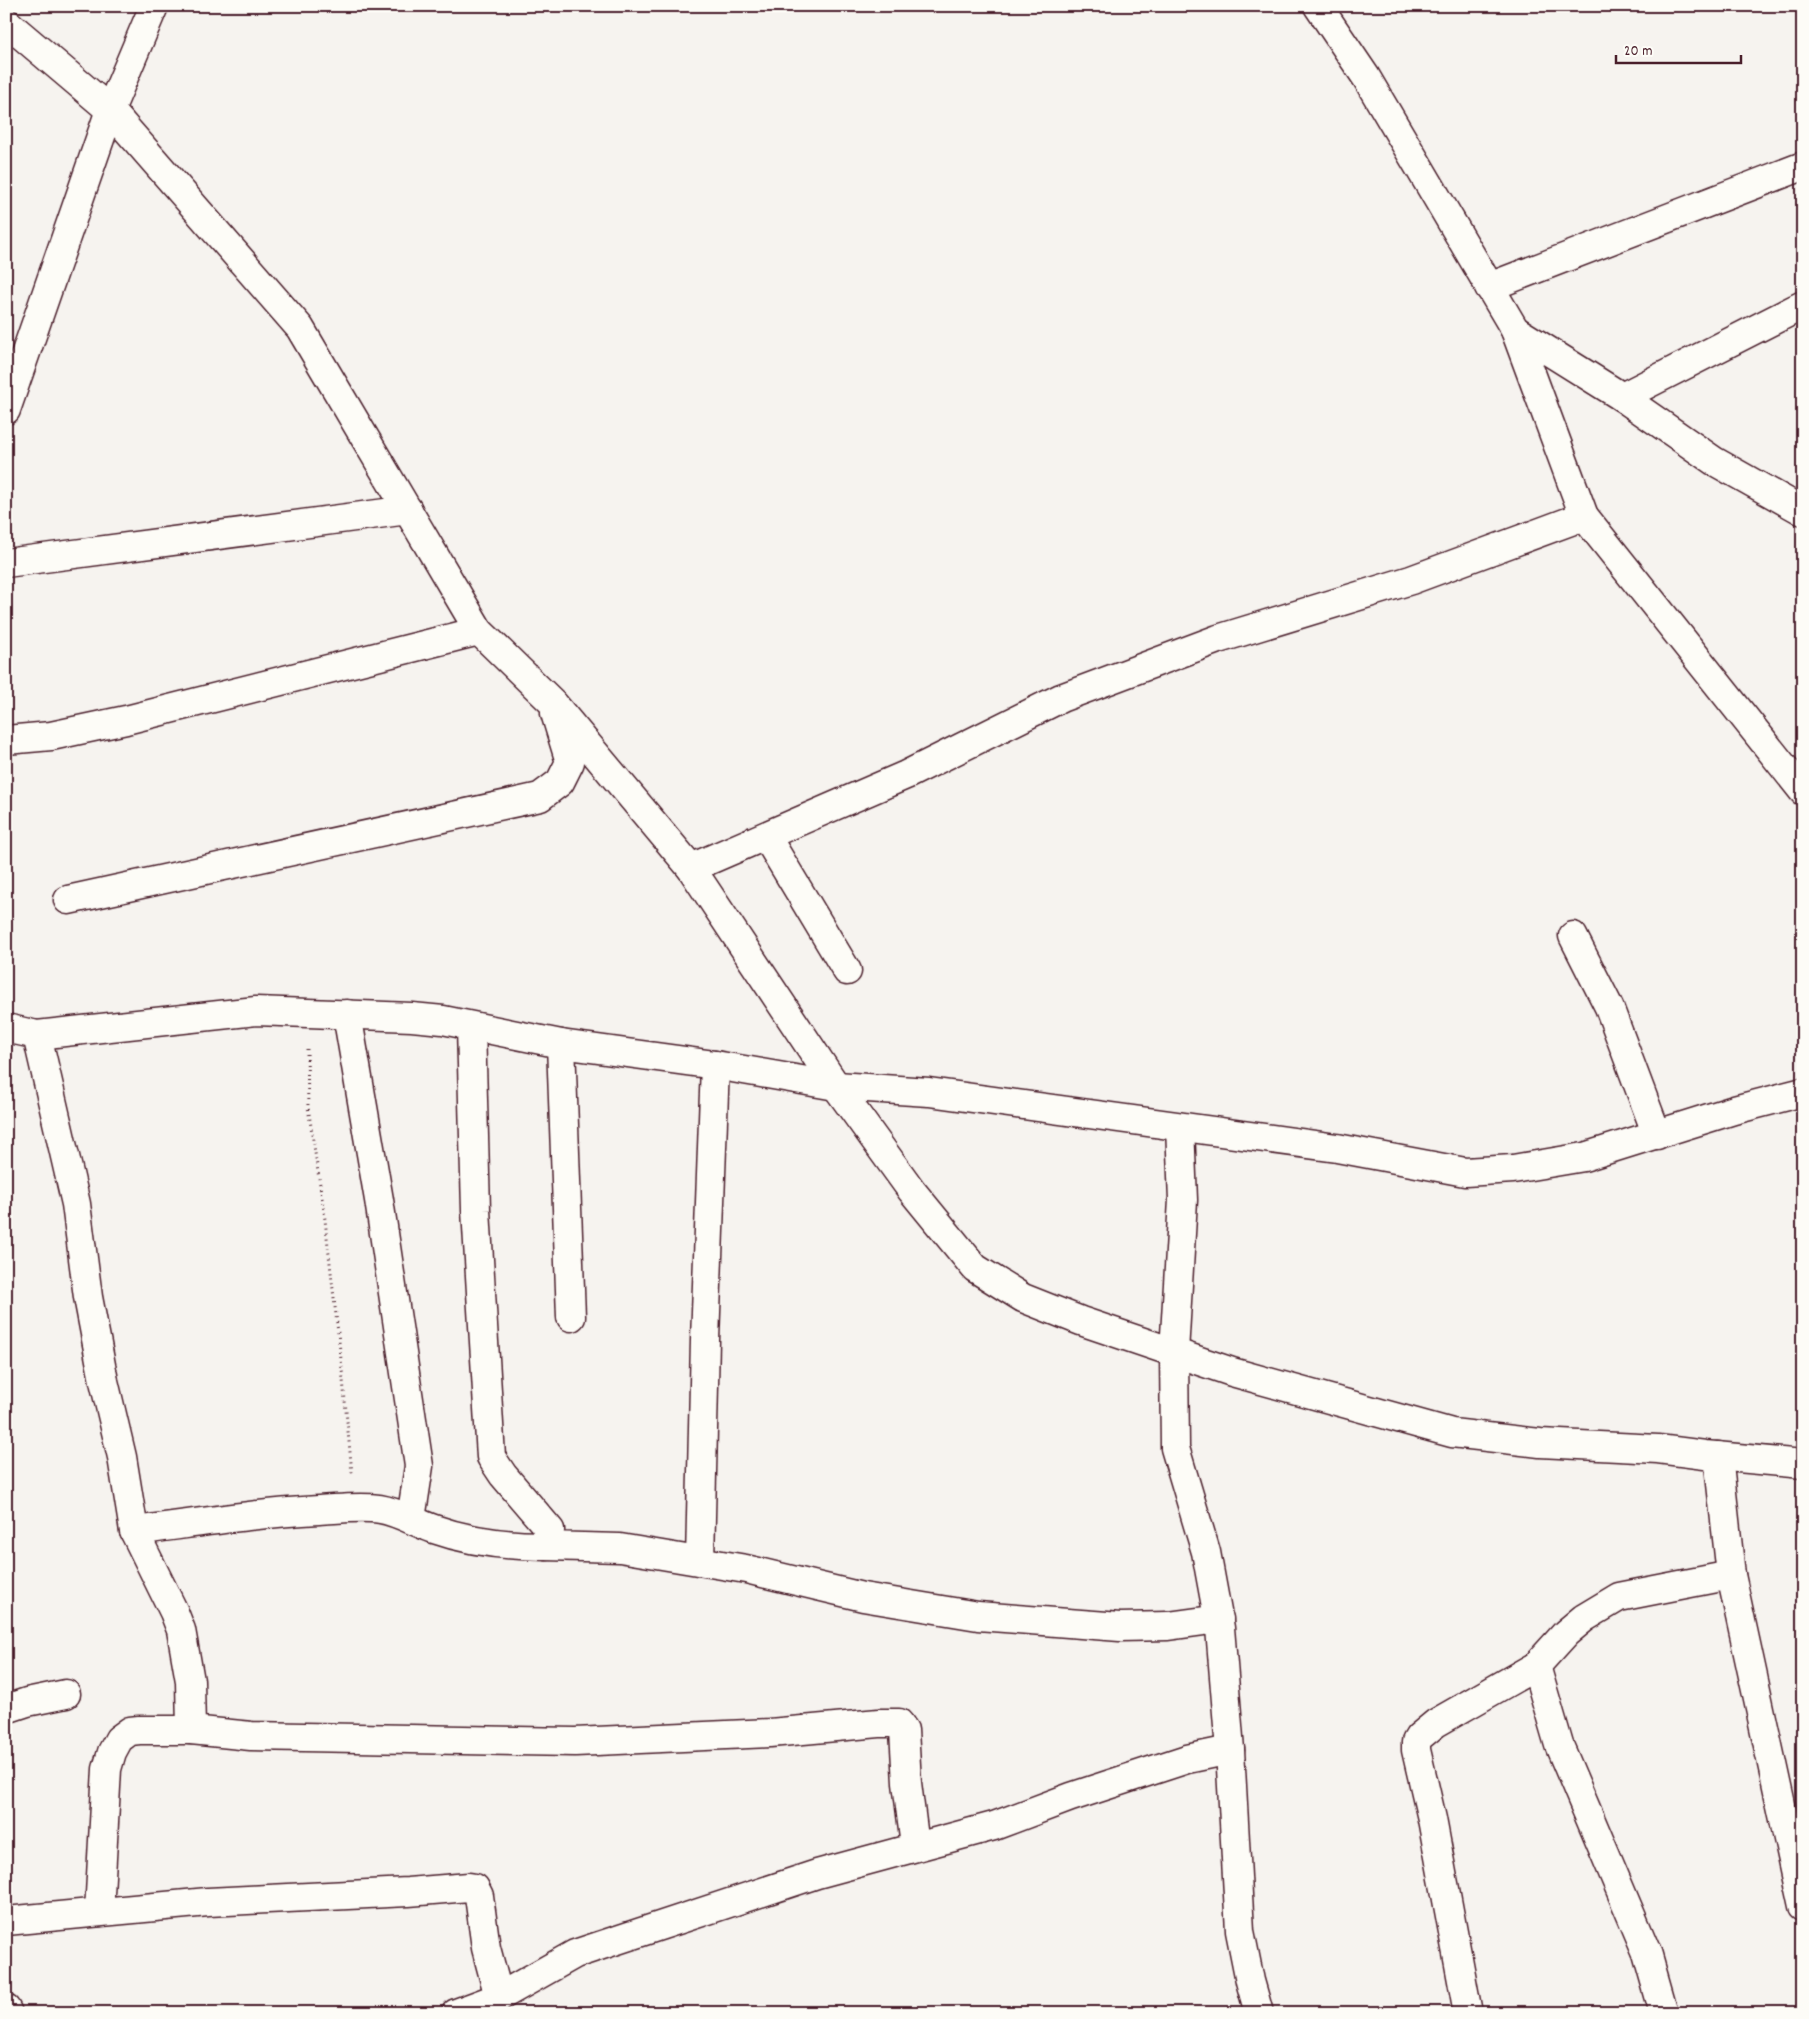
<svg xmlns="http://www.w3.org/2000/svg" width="1809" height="2019" font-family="Dekko,sans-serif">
<rect width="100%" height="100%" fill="#f6f3ef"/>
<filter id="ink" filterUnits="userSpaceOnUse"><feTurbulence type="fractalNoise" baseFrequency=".02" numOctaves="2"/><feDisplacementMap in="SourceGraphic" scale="10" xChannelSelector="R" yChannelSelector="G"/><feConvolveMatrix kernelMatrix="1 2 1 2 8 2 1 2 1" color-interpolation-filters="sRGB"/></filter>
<g filter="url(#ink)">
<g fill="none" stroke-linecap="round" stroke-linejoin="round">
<!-- street casing -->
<g stroke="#4a1f2b" stroke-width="31">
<g id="street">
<path d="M1318,6L1366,77L1515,330L1584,516L1803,791"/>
<path d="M6,22L110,110L300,328L479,631L552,702L691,868L836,1086L912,1191L975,1268L1023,1298L1081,1321L1232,1372L1452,1433L1540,1443L1658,1449L1705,1455L1803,1464"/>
<path d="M1489,287L1803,166"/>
<path d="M1515,330L1622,397L1714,461L1803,511"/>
<path d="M1622,397L1803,305"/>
<path d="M6,410L110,110L154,6"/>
<path d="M6,563L408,510"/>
<path d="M6,740L51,736L126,720L479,631"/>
<path d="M766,836L847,971"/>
<path d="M691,868L906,775L1061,698L1218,639L1411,580L1584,516"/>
<path d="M68,900L540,797L560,782L570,762L555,713"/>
<path d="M1573,936L1609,1007L1657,1135"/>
<path d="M347,1014L379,1200L419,1466L411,1519"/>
<path d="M471,1027L476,1210L491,1457L503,1475L550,1530L546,1546L620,1548L746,1569L863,1597L978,1616L1120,1627L1168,1626L1219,1619"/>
<path d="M6,1028L37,1035L256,1011L412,1017L443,1020L561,1044L715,1065L836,1086L929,1092L1337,1148L1465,1172L1513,1169L1584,1157L1734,1110L1803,1092"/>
<path d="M37,1035L76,1204L88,1297L104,1381L122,1457L134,1531L174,1612L181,1630L190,1681L191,1730"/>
<path d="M561,1044L571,1317"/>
<path d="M1180,1127L1183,1200L1174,1352L1175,1448L1206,1552L1220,1628L1230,1750L1240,1931L1250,1981L1259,2013"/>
<path d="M1718,1456L1731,1575L1803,1907"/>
<path d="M134,1531C196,1523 257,1513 319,1510C339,1509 360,1506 380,1509C399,1512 416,1523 434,1529C471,1542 506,1546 546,1546"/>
<path d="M700,1561L705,1340L715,1065"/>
<path d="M1536,1666L1559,1745L1647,1953L1664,2013"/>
<path d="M6,1709L27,1702L66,1694"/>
<path d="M99,1912L107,1769L112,1752L119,1739L130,1731L139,1730H191L251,1736L575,1742L770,1733L879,1723H899L904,1730L907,1783L915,1846"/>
<path d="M6,1921L208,1902L408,1892L469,1887L475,1888L479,1896L486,1948L499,1997"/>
<path d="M6,2009L8,2013"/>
<path d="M456,2013L499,1997L575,1954L602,1945L817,1874L994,1826L1071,1797L1187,1759L1230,1750"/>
<path d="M1468,2013L1432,1819L1416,1750V1742L1419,1737L1436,1723L1536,1666L1566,1633L1584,1618L1619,1597L1731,1575"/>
</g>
</g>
<!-- path -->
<path stroke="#4a1f2b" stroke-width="3" stroke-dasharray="1 4" stroke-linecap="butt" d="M307,1049L308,1107L324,1211L341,1359L352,1473"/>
<!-- street -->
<use href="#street" stroke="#fdfcf7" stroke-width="28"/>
</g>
</g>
<!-- margin -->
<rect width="1809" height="2019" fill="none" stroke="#fdfcf7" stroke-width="25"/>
<rect x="12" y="12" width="1784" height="1994" fill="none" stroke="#4a1f2b" stroke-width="2" filter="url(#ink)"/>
<!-- scale -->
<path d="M1616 55v8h125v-8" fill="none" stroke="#4a1f2b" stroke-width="2.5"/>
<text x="1624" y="55" font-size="15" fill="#4a1f2b" stroke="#fdfcf7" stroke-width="4" paint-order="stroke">20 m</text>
</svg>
